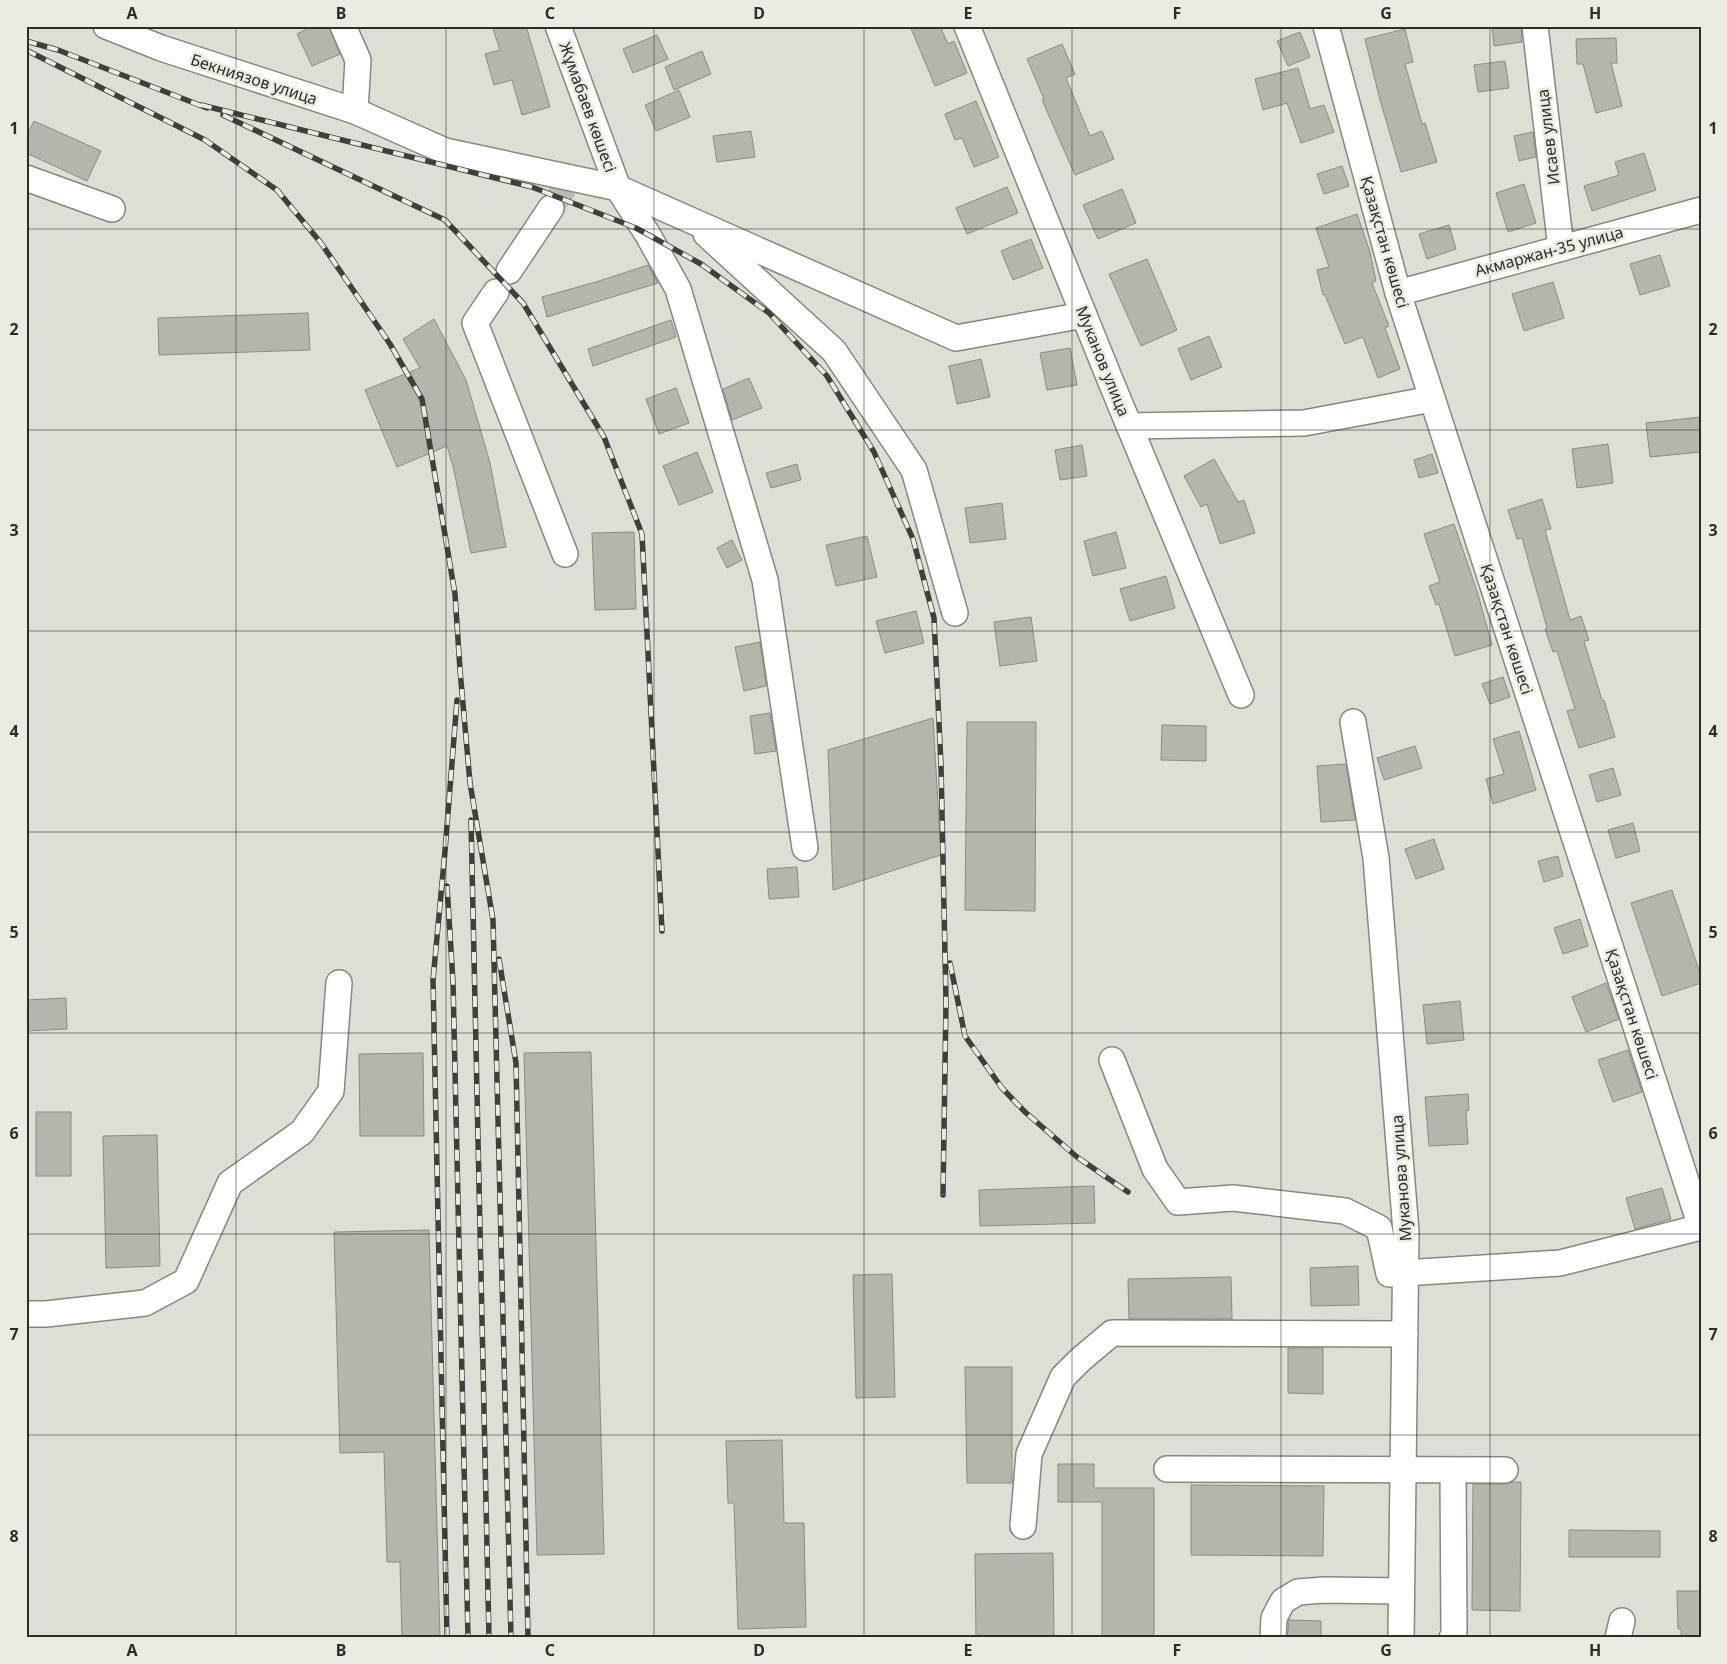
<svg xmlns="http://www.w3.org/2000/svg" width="1727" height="1664" font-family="'Noto Sans',sans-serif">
<rect width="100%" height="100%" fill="#dddfd4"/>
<!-- building -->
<g fill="#b4b5ab" stroke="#8a8c82">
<path d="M312,26H329L340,54L312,66L297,34Z"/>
<path d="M492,26H526L550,107L522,115L512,80L494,85L485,54L500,50Z"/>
<path d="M910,26H940L948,44L954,41L967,73L935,86Z"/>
<path d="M1492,26H1521L1522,42L1494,46Z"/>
<path d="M1405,29L1413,62L1405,64L1422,124L1425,123L1437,162L1401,172L1379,96L1365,39Z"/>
<path d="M1300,32L1310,57L1288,66L1277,41Z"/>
<path d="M657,35L668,59L633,73L623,49Z"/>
<path d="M1616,38L1617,63H1611L1622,106L1596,113L1583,64H1577L1576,39Z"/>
<path d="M1062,44L1075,74L1066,78L1090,136L1102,131L1114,159L1075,175L1042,100L1044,99L1027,59Z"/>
<path d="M702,51L711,74L674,90L665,67Z"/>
<path d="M1505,61L1509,88L1478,92L1474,65Z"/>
<path d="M1298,68L1310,109L1324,105L1334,132L1301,143L1287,103L1263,110L1255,79Z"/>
<path d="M679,90L690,117L656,131L645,105Z"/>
<path d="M976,101L999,157L974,167L962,138L955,140L945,114Z"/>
<path d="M34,121L101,151L87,181L26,153V137Z"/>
<path d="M751,131L755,157L717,162L713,136Z"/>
<path d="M1533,132L1536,157L1519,161L1514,136Z"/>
<path d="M1644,153L1656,190L1592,211L1584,186L1619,175L1615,162Z"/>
<path d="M1342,166L1349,186L1324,194L1317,174Z"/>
<path d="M1524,184L1536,223L1508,232L1496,193Z"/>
<path d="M1007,187L1018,213L967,234L956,208Z"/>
<path d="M1122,189L1136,223L1098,239L1083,205Z"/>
<path d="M1357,214L1370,252L1376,281L1372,283L1389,326L1385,328L1400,369L1378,378L1363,337L1345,344L1325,295H1323L1317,270L1329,267L1316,228Z"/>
<path d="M1449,225L1456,249L1427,259L1419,234Z"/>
<path d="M1031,239L1043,268L1013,280L1001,251Z"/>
<path d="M1660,255L1670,286L1640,295L1630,264Z"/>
<path d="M1147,259L1177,330L1141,346L1109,274Z"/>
<path d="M648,265L658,283L547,317L542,297L596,282Z"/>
<path d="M1553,282L1564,318L1524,331L1512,294Z"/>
<path d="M308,313L310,350L159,355L158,318Z"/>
<path d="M434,319L466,380L490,463L506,547L471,553L453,466L447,446L397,467L365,390L420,368L403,339Z"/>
<path d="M671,320L676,337L593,366L588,349Z"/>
<path d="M1209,336L1222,367L1191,380L1178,349Z"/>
<path d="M1070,348L1077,385L1047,390L1040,353Z"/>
<path d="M981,359L990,397L957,404L949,366Z"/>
<path d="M749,378L762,408L732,420L723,389Z"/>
<path d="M676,388L689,423L659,434L646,399Z"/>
<path d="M1701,417V452L1650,457L1646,423Z"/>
<path d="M1608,444L1613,483L1577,488L1572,449Z"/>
<path d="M1082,445L1087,476L1060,480L1055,450Z"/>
<path d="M697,452L713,492L679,505L663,466Z"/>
<path d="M1432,454L1438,473L1419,478L1414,460Z"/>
<path d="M1214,459L1238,502L1244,500L1255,533L1220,544L1207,504L1201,507L1184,476Z"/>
<path d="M797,464L801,480L771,488L766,473Z"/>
<path d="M1542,499L1551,529L1545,530L1570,620L1581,616L1589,640L1584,641L1602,700H1604L1615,737L1579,748L1567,711L1575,709L1557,651L1553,652L1545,629L1547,628L1522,538L1517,539L1508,510Z"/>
<path d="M1002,503L1006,539L970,543L965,508Z"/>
<path d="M1454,524L1477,591L1492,645L1455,656L1439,604L1436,605L1429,586L1440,582L1424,534Z"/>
<path d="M634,532L636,609L595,610L592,533Z"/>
<path d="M1116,532L1126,568L1093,576L1084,541Z"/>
<path d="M867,536L877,577L836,586L826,545Z"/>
<path d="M732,540L742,560L727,568L717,548Z"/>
<path d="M1166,576L1175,608L1130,621L1120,589Z"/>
<path d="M916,611L924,643L885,653L876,621Z"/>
<path d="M1031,617L1037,661L1000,666L994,622Z"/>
<path d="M760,642L766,686L744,691L735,647Z"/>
<path d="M1503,677L1510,697L1490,704L1482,684Z"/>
<path d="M770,713L776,751L755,754L750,716Z"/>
<path d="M933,718L941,855L833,890L828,750Z"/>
<path d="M967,722H1036L1035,911L965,910Z"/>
<path d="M1162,725L1206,726V761L1161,760Z"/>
<path d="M1519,731L1536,790L1493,804L1486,779L1504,774L1493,739Z"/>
<path d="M1415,746L1422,768L1384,780L1377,758Z"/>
<path d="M1346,764L1355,820L1321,822L1317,766Z"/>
<path d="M1613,768L1621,795L1597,802L1589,775Z"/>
<path d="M1633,823L1640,851L1616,858L1608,830Z"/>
<path d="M1434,839L1444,869L1416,879L1405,849Z"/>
<path d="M1558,856L1563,876L1544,882L1538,861Z"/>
<path d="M797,867L799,897L769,899L767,869Z"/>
<path d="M1672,890L1701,976V983L1662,996L1631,903Z"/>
<path d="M1580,919L1588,946L1563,954L1554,928Z"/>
<path d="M1606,983L1619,1019L1586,1032L1572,997Z"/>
<path d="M66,998L67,1029L26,1031V1000Z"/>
<path d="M1460,1001L1464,1040L1427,1044L1423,1005Z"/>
<path d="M1628,1050L1642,1092L1613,1102L1598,1060Z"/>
<path d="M591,1052L604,1554L537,1555L524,1053Z"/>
<path d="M423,1053L424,1136H360L359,1054Z"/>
<path d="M1468,1094L1469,1110L1466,1111L1468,1144L1429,1146L1425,1097Z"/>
<rect x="36" y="1112" width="35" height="64"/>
<path d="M157,1135L160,1266L106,1268L103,1136Z"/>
<path d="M1094,1186L1095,1223L980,1226L979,1190Z"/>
<path d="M1662,1188L1671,1219L1635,1229L1626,1198Z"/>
<path d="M429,1230L440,1638H402L400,1562H387L384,1452L340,1453L334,1232Z"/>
<path d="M1358,1266L1359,1305L1311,1306L1310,1268Z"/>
<path d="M892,1274L895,1397L856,1398L853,1275Z"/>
<path d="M1231,1277L1232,1319H1129L1128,1279Z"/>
<path d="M1288,1348H1323V1394L1288,1393Z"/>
<path d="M965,1367H1012V1483H967Z"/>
<path d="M782,1440L784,1523H804L806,1627L738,1629L734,1503H728L726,1441Z"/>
<path d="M1058,1464H1094V1488H1154V1638H1102V1502H1058Z"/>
<path d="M1513,1482H1521L1520,1611L1472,1610L1473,1484H1505Z"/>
<path d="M1191,1485L1324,1486L1323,1556L1191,1555Z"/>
<path d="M1569,1530L1660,1531V1557H1569Z"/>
<path d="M1053,1553L1054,1638H976L975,1554Z"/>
<path d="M1677,1591H1701V1638H1681V1629H1678Z"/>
<path d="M1289,1620L1321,1621V1638H1287Z"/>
</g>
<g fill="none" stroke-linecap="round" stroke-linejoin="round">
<!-- minor-tunnel -->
<path stroke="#babcb2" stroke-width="25" stroke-dasharray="25 12" stroke-linecap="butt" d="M551,208L565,187"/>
<!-- minor casing -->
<g stroke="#86887e" stroke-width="28">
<g id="minor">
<path d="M106,26L161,48L355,111L358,60L343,26"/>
<path d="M558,26L618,188L648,235L678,289L765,580L805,848"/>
<path d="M967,26L1111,382L1241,695"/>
<path d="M1326,26L1398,293L1701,1227"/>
<path d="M1535,26L1561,248"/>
<path d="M355,111L445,151L618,188L956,338L1084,315"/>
<path d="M26,178L112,209"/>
<path d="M706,234L834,351L914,470L955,613"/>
<path d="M509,271L551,208"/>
<path d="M496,292L475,323L565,554"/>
<path d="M1398,293L1701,210"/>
<path d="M1129,426L1304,423L1432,399"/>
<path d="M1353,722L1376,858L1406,1232L1401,1638"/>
<path d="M1112,1060L1155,1169L1178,1202L1233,1198L1345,1211L1379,1228L1389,1274L1560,1263L1701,1227"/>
<path d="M26,1314H46L145,1303L186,1281L230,1183L302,1132L331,1091L339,983"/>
<path d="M1167,1469L1505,1470"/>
<path d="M1023,1526L1029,1454L1063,1377L1080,1360L1112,1333L1405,1334"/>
<path d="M1273,1638L1274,1618L1283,1601L1298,1592L1324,1590L1401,1591"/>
<path d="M1452,1638L1454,1633L1453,1471"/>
<path d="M1618,1638L1622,1621"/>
</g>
</g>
<!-- minor -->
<use href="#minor" stroke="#fff" stroke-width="25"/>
<!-- rail casing -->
<g stroke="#3f403b" stroke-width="5.5">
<g id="rail">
<path d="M26,41L58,50L207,108"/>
<path d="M26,50L205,140L277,190L321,243L390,344L422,399L455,594L460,670L470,783L493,920L511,1638"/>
<path d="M201,105L532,187L636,228L701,264L769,313L827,376L874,452L913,539L934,618L941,765L946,1002L943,1195"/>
<path d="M223,115L445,220L523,303L604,437L642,534L662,931"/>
<path d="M471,820L489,1638"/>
<path d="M447,886L453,982L468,1638"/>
<path d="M499,959L516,1063L528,1638"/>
<path d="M950,963L965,1036L1002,1088L1025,1112L1077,1157L1128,1192"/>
<path d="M447,1638L433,980L445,851L457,700"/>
</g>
</g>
<!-- rail -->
<use href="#rail" stroke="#eaece2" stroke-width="4" stroke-dasharray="11" stroke-linecap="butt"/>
</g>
<!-- grid -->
<path fill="none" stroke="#2d2e2a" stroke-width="1" stroke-opacity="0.55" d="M236,26V1638M446,26V1638M654,26V1638M864,26V1638M1072,26V1638M1281,26V1638M1490,26V1638M26,229H1701M26,430H1701M26,631H1701M26,832H1701M26,1033H1701M26,1234H1701M26,1435H1701"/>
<g text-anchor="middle" stroke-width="5" stroke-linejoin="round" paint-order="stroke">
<!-- street labels -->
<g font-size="16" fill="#2d2e2a" stroke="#eaece2">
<text transform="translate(254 79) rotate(18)" y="6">Бекниязов улица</text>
<text transform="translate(588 107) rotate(70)" y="6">Жұмабаев көшесі</text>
<text transform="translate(1548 137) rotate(-97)" y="6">Исаев улица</text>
<text transform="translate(1385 242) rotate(74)" y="6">Қазақстан көшесі</text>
<text transform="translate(1549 251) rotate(-15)" y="6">Акмаржан-35 улица</text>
<text transform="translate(1103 361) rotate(68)" y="6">Муканов улица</text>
<text transform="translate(1507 629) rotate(72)" y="6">Қазақстан көшесі</text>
<text transform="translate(1632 1014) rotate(72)" y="6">Қазақстан көшесі</text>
<text transform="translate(1401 1178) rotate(-94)" y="6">Муканова улица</text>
</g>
</g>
<!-- border -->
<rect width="1727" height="1664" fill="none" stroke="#eaece2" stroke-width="55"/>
<rect x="28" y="28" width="1672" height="1608" fill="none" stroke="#2d2e2a" stroke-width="2"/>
<g font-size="16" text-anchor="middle" font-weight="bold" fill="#2d2e2a">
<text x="132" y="19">A</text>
<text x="341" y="19">B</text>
<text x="550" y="19">C</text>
<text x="759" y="19">D</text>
<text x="968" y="19">E</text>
<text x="1177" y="19">F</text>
<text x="1386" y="19">G</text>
<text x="1595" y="19">H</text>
<text x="14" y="134">1</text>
<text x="1713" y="134">1</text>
<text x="14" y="335">2</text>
<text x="1713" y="335">2</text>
<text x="14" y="536">3</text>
<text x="1713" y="536">3</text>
<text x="14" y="737">4</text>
<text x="1713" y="737">4</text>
<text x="14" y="938">5</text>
<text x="1713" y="938">5</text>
<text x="14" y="1139">6</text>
<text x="1713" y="1139">6</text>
<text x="14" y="1340">7</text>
<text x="1713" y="1340">7</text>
<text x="14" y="1542">8</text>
<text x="1713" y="1542">8</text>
<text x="132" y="1656">A</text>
<text x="341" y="1656">B</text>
<text x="550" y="1656">C</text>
<text x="759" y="1656">D</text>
<text x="968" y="1656">E</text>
<text x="1177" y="1656">F</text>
<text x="1386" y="1656">G</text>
<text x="1595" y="1656">H</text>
</g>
</svg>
